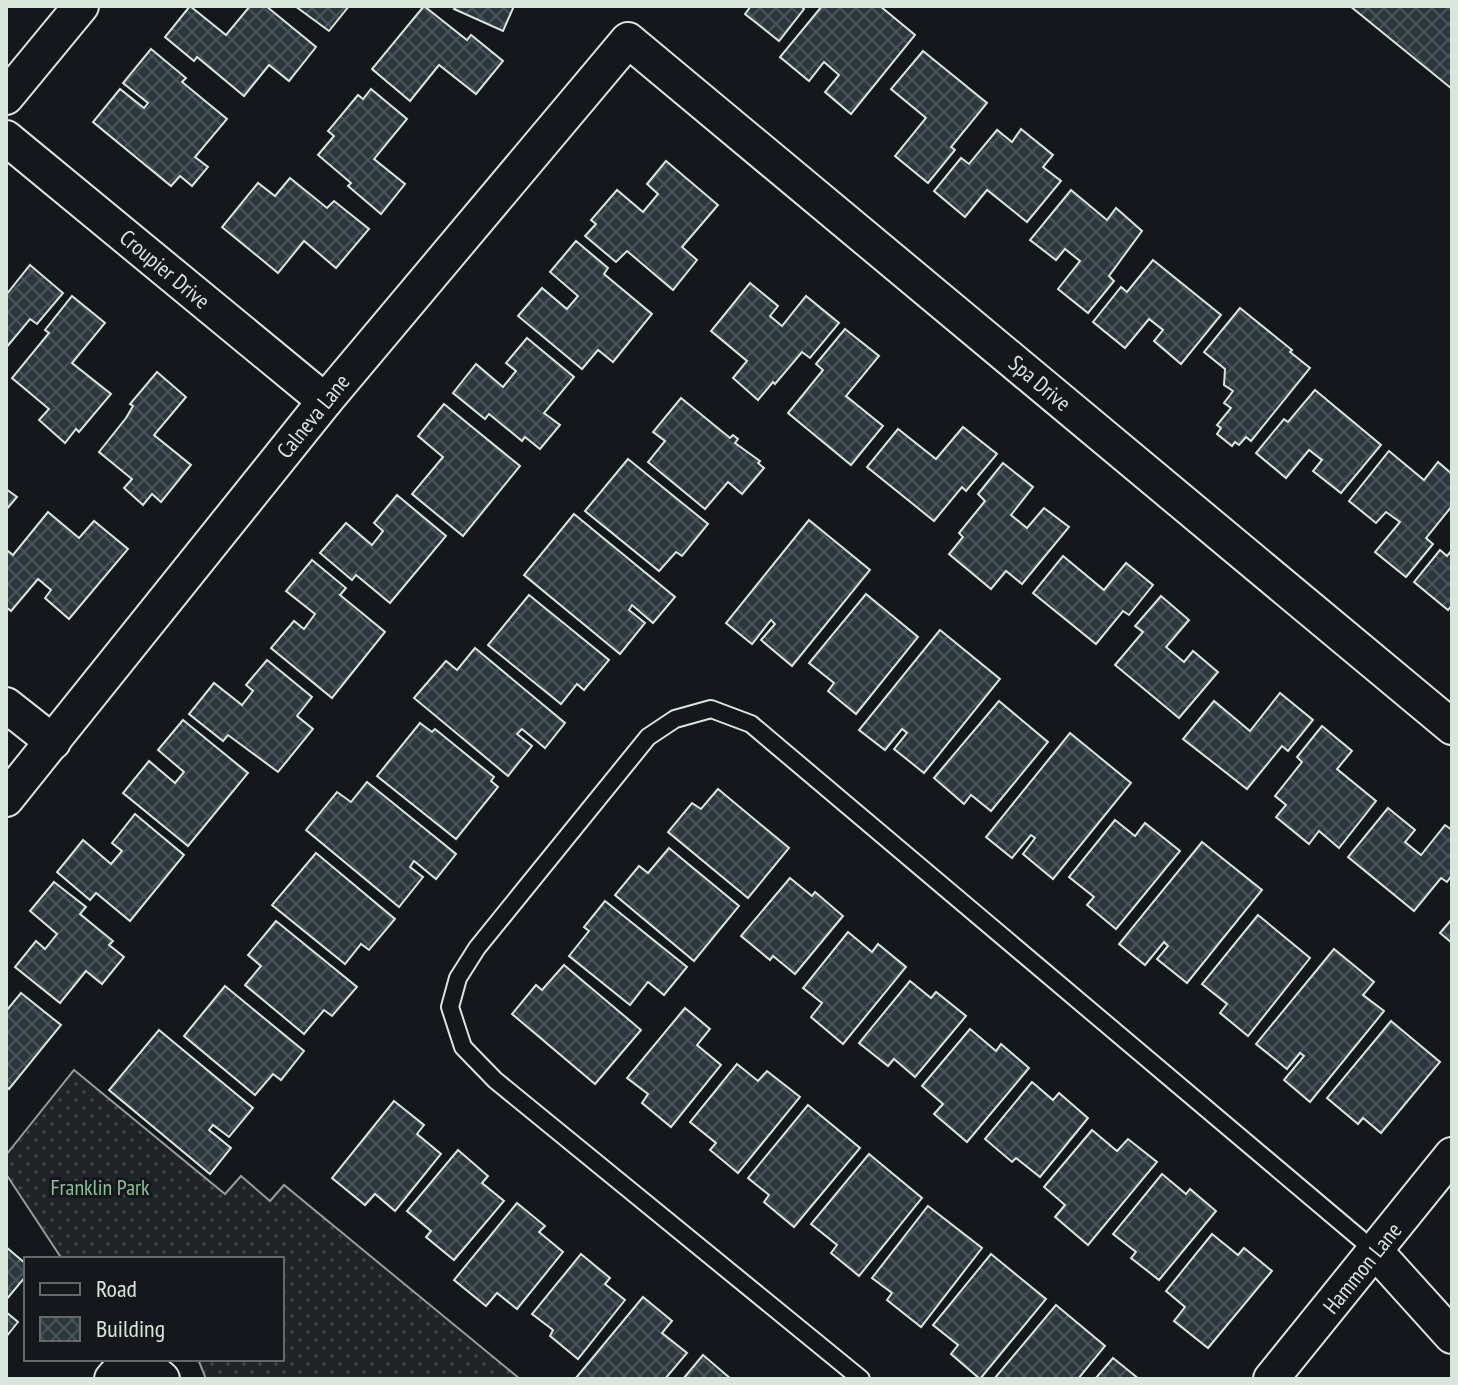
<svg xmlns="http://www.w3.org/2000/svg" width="1458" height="1385" font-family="'PT Sans Narrow',sans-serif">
<defs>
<pattern id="grass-dots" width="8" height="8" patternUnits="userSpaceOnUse" patternTransform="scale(2)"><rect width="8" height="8" fill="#202428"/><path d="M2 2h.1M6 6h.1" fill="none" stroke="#404447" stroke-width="1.8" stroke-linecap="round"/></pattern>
<pattern id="building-cross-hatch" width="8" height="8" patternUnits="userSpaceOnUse" patternTransform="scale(2)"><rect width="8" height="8" fill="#2c363c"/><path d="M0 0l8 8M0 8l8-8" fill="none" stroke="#4a5358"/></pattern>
</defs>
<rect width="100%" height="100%" fill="#14181c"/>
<!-- grass -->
<path fill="url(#grass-dots)" stroke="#939e99" stroke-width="2" d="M74,1070L225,1194L241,1176L270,1201L284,1185L520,1379H206L198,1359H282V1259H62L6,1174V1155Z"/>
<!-- building -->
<g fill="url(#building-cross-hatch)" stroke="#d8e6dc" stroke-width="2">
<path d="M190,6L226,35L250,6H266L316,47L289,81L269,65L244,96L197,57L194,61L165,37Z"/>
<path d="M295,6H349L329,31Z"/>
<path d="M424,6L467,40L471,35L503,61L476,94L439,65L410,101L372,69Z"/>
<path d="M456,6H514L503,31L454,9Z"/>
<path d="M751,6H801L804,9L779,41L745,14Z"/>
<path d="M822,6H880L915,35L851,114L825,92L839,75L824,62L809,81L780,57Z"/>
<path d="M1350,6H1452V89Z"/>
<path d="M151,49L186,78L182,82L227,119L195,157L208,167L192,186L180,176L171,186L93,122L120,89L144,108L148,103L123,83Z"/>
<path d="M923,51L987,103L951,147L955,150L928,183L895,156L926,118L891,89Z"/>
<path d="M371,89L407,119L374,159L405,184L381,214L348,186L351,183L318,155L334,136L328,131L358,95L363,99Z"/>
<path d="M1021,129L1053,155L1043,167L1061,181L1027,222L987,190L965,217L934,191L961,158L969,164L997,130L1012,142Z"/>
<path d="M666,161L718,205L682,247L697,260L673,290L627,251L616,262L585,236L596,224L591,220L617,190L643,212L658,194L647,184Z"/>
<path d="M290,178L327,208L334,201L369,229L336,268L304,241L278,273L222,227L258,183L275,196Z"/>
<path d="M1071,190L1107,220L1116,208L1142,231L1109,276L1114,281L1088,313L1058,289L1080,261L1065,249L1056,260L1030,240Z"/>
<path d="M576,241L608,268L604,274L652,314L613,362L598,350L582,369L518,316L542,288L567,309L578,296L550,272Z"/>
<path d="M1153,260L1221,315L1181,364L1154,341L1163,330L1149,319L1125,348L1093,322L1121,287L1127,292Z"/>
<path d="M30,265L63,293L37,324L30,319L6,348V295Z"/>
<path d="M750,283L778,306L770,316L782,326L806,296L839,323L810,358L802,352L775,384L773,382L758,400L733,378L747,361L711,331Z"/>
<path d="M72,296L105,323L72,363L111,394L79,432L76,429L65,443L39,420L49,409L12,378L49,333L45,330Z"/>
<path d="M1240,308L1292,350L1290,352L1310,368L1251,441L1246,437L1239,445L1235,442L1232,446L1217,434L1221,428L1217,425L1231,408L1224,403L1233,391L1224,385L1225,369L1204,352Z"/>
<path d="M845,329L879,356L846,396L883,426L851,465L788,413L823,370L816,364Z"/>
<path d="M527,338L574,377L544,413L560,425L540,449L525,437L522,441L489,414L485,419L453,393L476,364L503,387L516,371L506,363Z"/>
<path d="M157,372L186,397L154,435L191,465L161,502L152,494L143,505L124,488L132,479L99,452L126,418L133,406L130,404Z"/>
<path d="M1315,390L1381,445L1341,493L1313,471L1322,460L1309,450L1286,478L1256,453L1284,419L1288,422Z"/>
<path d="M681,398L730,438L733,435L738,439L735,443L760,461L758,463L764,468L742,494L728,482L705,509L648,462L665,441L653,432Z"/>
<path d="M444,404L520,466L463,536L412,494L443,457L418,436Z"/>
<path d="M963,427L997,454L966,491L962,487L934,521L867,467L898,429L936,459Z"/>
<path d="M1389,451L1424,480L1438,462L1452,474V506L1426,538L1433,544L1406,577L1375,552L1400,522L1386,512L1376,523L1349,501Z"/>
<path d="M628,459L708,524L682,556L676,552L659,571L585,511Z"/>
<path d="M1003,463L1033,487L1011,515L1027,528L1044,508L1069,527L1022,584L1006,571L991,589L949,554L963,537L959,533L985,501L978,494Z"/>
<path d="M6,489L17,497L6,510Z"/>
<path d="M397,495L446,536L390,603L356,575L352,580L320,553L346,523L372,545L383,531L374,523Z"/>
<path d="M48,512L79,538L94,521L128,549L69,619L45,598L51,590L38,579L11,611L6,607V553L8,551L13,555Z"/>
<path d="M574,514L675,597L653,623L632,605L629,610L645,623L620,654L524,575Z"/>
<path d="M809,520L870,570L792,666L761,640L775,624L771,620L752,644L726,623Z"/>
<path d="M1440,550L1447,556L1452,550V605L1448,610L1414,582Z"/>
<path d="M1063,556L1104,590L1126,563L1153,585L1129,615L1123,611L1096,644L1033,593Z"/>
<path d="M312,560L346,588L340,595L385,632L332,698L271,648L294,621L304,629L315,614L286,591Z"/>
<path d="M866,594L918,637L856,714L828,691L834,683L809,663Z"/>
<path d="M529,595L609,660L584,690L577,684L561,704L488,645Z"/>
<path d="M1161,596L1189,620L1166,647L1184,662L1193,651L1218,672L1179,718L1115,665L1143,632L1135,626Z"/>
<path d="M940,630L1000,679L924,773L894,749L907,733L902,729L885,750L859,730Z"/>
<path d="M475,648L565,723L545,748L522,729L517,734L532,746L508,776L414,698L446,661L457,670Z"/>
<path d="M267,660L312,697L297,716L313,729L278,772L228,735L223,741L189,714L214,683L242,705L253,691L246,685Z"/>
<path d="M1280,693L1313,720L1288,751L1282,746L1247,789L1183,739L1214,701L1250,731Z"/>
<path d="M999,701L1048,742L991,811L971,795L964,804L934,778Z"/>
<path d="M183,720L248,773L188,846L123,793L149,761L175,783L184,772L158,750Z"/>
<path d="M420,723L432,732L435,729L494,777L491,781L498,787L456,839L377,776Z"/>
<path d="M1322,726L1352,751L1337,769L1376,801L1339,848L1319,831L1309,844L1276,817L1286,805L1275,796L1302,762L1297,757Z"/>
<path d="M1070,733L1131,783L1053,879L1023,854L1035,838L1031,835L1012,858L986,837Z"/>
<path d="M367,782L456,854L436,879L414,861L410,867L423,877L399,907L306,830L337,792L351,802Z"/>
<path d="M718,789L789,848L748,898L668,832L692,803L701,809Z"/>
<path d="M1388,808L1415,830L1405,842L1421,855L1445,825L1452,830V875L1447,882L1441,878L1414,911L1348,857Z"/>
<path d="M135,814L184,855L130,921L96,893L90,900L57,872L83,840L111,864L122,851L112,843Z"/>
<path d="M1115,820L1135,836L1145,823L1180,851L1116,929L1087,905L1094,897L1069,877Z"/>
<path d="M1202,842L1262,890L1187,983L1157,959L1168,946L1164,942L1145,965L1119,944Z"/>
<path d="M669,848L739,906L694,961L615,895L639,866L648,873Z"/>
<path d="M316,853L395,919L369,950L361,944L345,964L272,905Z"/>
<path d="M790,878L812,896L815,892L843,916L795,974L773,956L770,960L741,936Z"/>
<path d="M54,882L86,907L80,914L113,941L109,945L124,957L102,984L86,971L60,1003L15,967L36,941L45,949L57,934L30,911Z"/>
<path d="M605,901L687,967L664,995L648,982L630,1005L569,956L589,931L584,927Z"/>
<path d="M1258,915L1310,958L1248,1036L1220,1013L1227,1004L1202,984Z"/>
<path d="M1452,919V943L1440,933Z"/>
<path d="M276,921L357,987L332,1016L324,1010L304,1034L245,985L261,966L248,955Z"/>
<path d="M848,932L872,952L878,944L906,967L843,1044L811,1017L822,1003L803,988Z"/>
<path d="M1334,949L1374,982L1363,995L1384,1011L1310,1102L1284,1080L1304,1056L1300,1053L1287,1069L1256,1044Z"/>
<path d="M564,965L641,1030L595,1084L512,1014L536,985L542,990Z"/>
<path d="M910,981L931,998L936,992L966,1016L915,1077L894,1059L888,1066L859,1043Z"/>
<path d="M225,986L304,1051L281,1080L273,1074L255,1095L184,1036Z"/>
<path d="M21,993L61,1025L9,1089L6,1086V1011Z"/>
<path d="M685,1008L710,1029L697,1045L721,1065L671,1127L642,1103L648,1094L627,1078Z"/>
<path d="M1391,1021L1440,1062L1381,1133L1363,1118L1358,1124L1327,1098Z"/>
<path d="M970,1029L996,1051L1001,1044L1029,1068L967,1142L934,1114L943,1104L922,1086Z"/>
<path d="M159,1030L253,1108L229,1137L213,1125L209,1130L231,1148L210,1174L109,1090Z"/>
<path d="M737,1064L758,1081L767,1071L800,1097L738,1173L710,1150L716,1143L690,1122Z"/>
<path d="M1032,1082L1053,1100L1059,1093L1088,1118L1040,1177L1016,1158L1012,1162L985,1139Z"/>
<path d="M394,1101L424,1125L417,1134L441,1154L395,1211L375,1194L365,1205L332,1178Z"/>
<path d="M808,1105L860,1148L794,1227L764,1202L769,1195L748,1178Z"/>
<path d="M1092,1130L1117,1151L1128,1139L1157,1162L1088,1245L1055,1217L1065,1205L1044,1187Z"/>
<path d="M458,1150L488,1176L482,1183L504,1201L454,1260L426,1237L431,1231L407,1211Z"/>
<path d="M869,1154L922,1198L859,1276L831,1253L837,1245L811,1224Z"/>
<path d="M1162,1174L1186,1194L1190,1189L1216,1211L1159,1280L1131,1258L1136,1252L1113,1234Z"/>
<path d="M517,1203L545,1226L539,1232L563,1252L517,1309L497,1293L486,1306L454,1280Z"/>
<path d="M928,1206L982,1248L921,1327L887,1300L892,1293L872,1278Z"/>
<path d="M1212,1234L1238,1255L1244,1248L1272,1271L1208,1348L1174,1321L1185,1307L1166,1291Z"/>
<path d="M6,1247L26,1264V1276L6,1300Z"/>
<path d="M581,1254L610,1278L605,1284L625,1300L578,1359L550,1336L553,1330L532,1314Z"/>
<path d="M991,1254L1046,1299L980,1379L951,1354L958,1345L933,1325Z"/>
<path d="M643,1297L672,1321L662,1333L687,1353L665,1379H575Z"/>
<path d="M1056,1305L1105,1346L1078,1379H994Z"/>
<path d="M6,1312L18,1322L6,1337Z"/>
<path d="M703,1355L731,1379H683Z"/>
<path d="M1113,1358L1139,1379H1095Z"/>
</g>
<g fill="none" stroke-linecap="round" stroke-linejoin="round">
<!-- lane casing -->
<g stroke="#d8e6dc" stroke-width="20">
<path id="lane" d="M861,1379L495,1080L463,1047L450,1007L458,978L477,948L648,737L675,719L711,709L751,724L1376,1252"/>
</g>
<!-- street casing -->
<g stroke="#d8e6dc" stroke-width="38">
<g id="street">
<path d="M6,97L81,6"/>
<path d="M6,138L325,401"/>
<path d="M6,705L53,742"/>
<path d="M6,799L325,401L628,40L1452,727"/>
<path d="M1376,1252L1452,1336"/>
<path d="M138,1359L162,1379"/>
<path d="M112,1379L129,1359"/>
<path d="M1271,1379L1452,1155"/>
</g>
</g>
<!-- lane -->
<use href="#lane" stroke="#14181c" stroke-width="16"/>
<!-- street -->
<use href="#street" stroke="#14181c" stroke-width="34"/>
</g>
<g text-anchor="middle" stroke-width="6" stroke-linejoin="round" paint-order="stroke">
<!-- street labels -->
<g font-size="22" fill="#d8e6dc" stroke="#14181c">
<text transform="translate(165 269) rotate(40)" y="8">Croupier Drive</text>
<text transform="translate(1040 383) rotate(40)" y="8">Spa Drive</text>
<text transform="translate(313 416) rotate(-51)" y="8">Calneva Lane</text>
<text transform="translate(1362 1268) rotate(-51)" y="8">Hammon Lane</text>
</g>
<!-- park labels -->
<g font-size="22" fill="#8ac095" stroke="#14181c">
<text x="100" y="1195">Franklin Park</text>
</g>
</g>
<!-- border -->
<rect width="1458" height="1385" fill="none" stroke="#d8e6dc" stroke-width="16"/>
<!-- legend -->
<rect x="24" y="1257" width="260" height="104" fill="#14181c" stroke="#626a69" stroke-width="2"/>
<rect x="40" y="1283" width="40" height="12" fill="#14181c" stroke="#626a69" stroke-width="2"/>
<text x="96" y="1297" font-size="24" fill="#d8e6dc">Road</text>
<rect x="40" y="1317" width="40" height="24" fill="url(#building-cross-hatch)" stroke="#626a69" stroke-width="2"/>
<text x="96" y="1337" font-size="24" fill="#d8e6dc">Building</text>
</svg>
